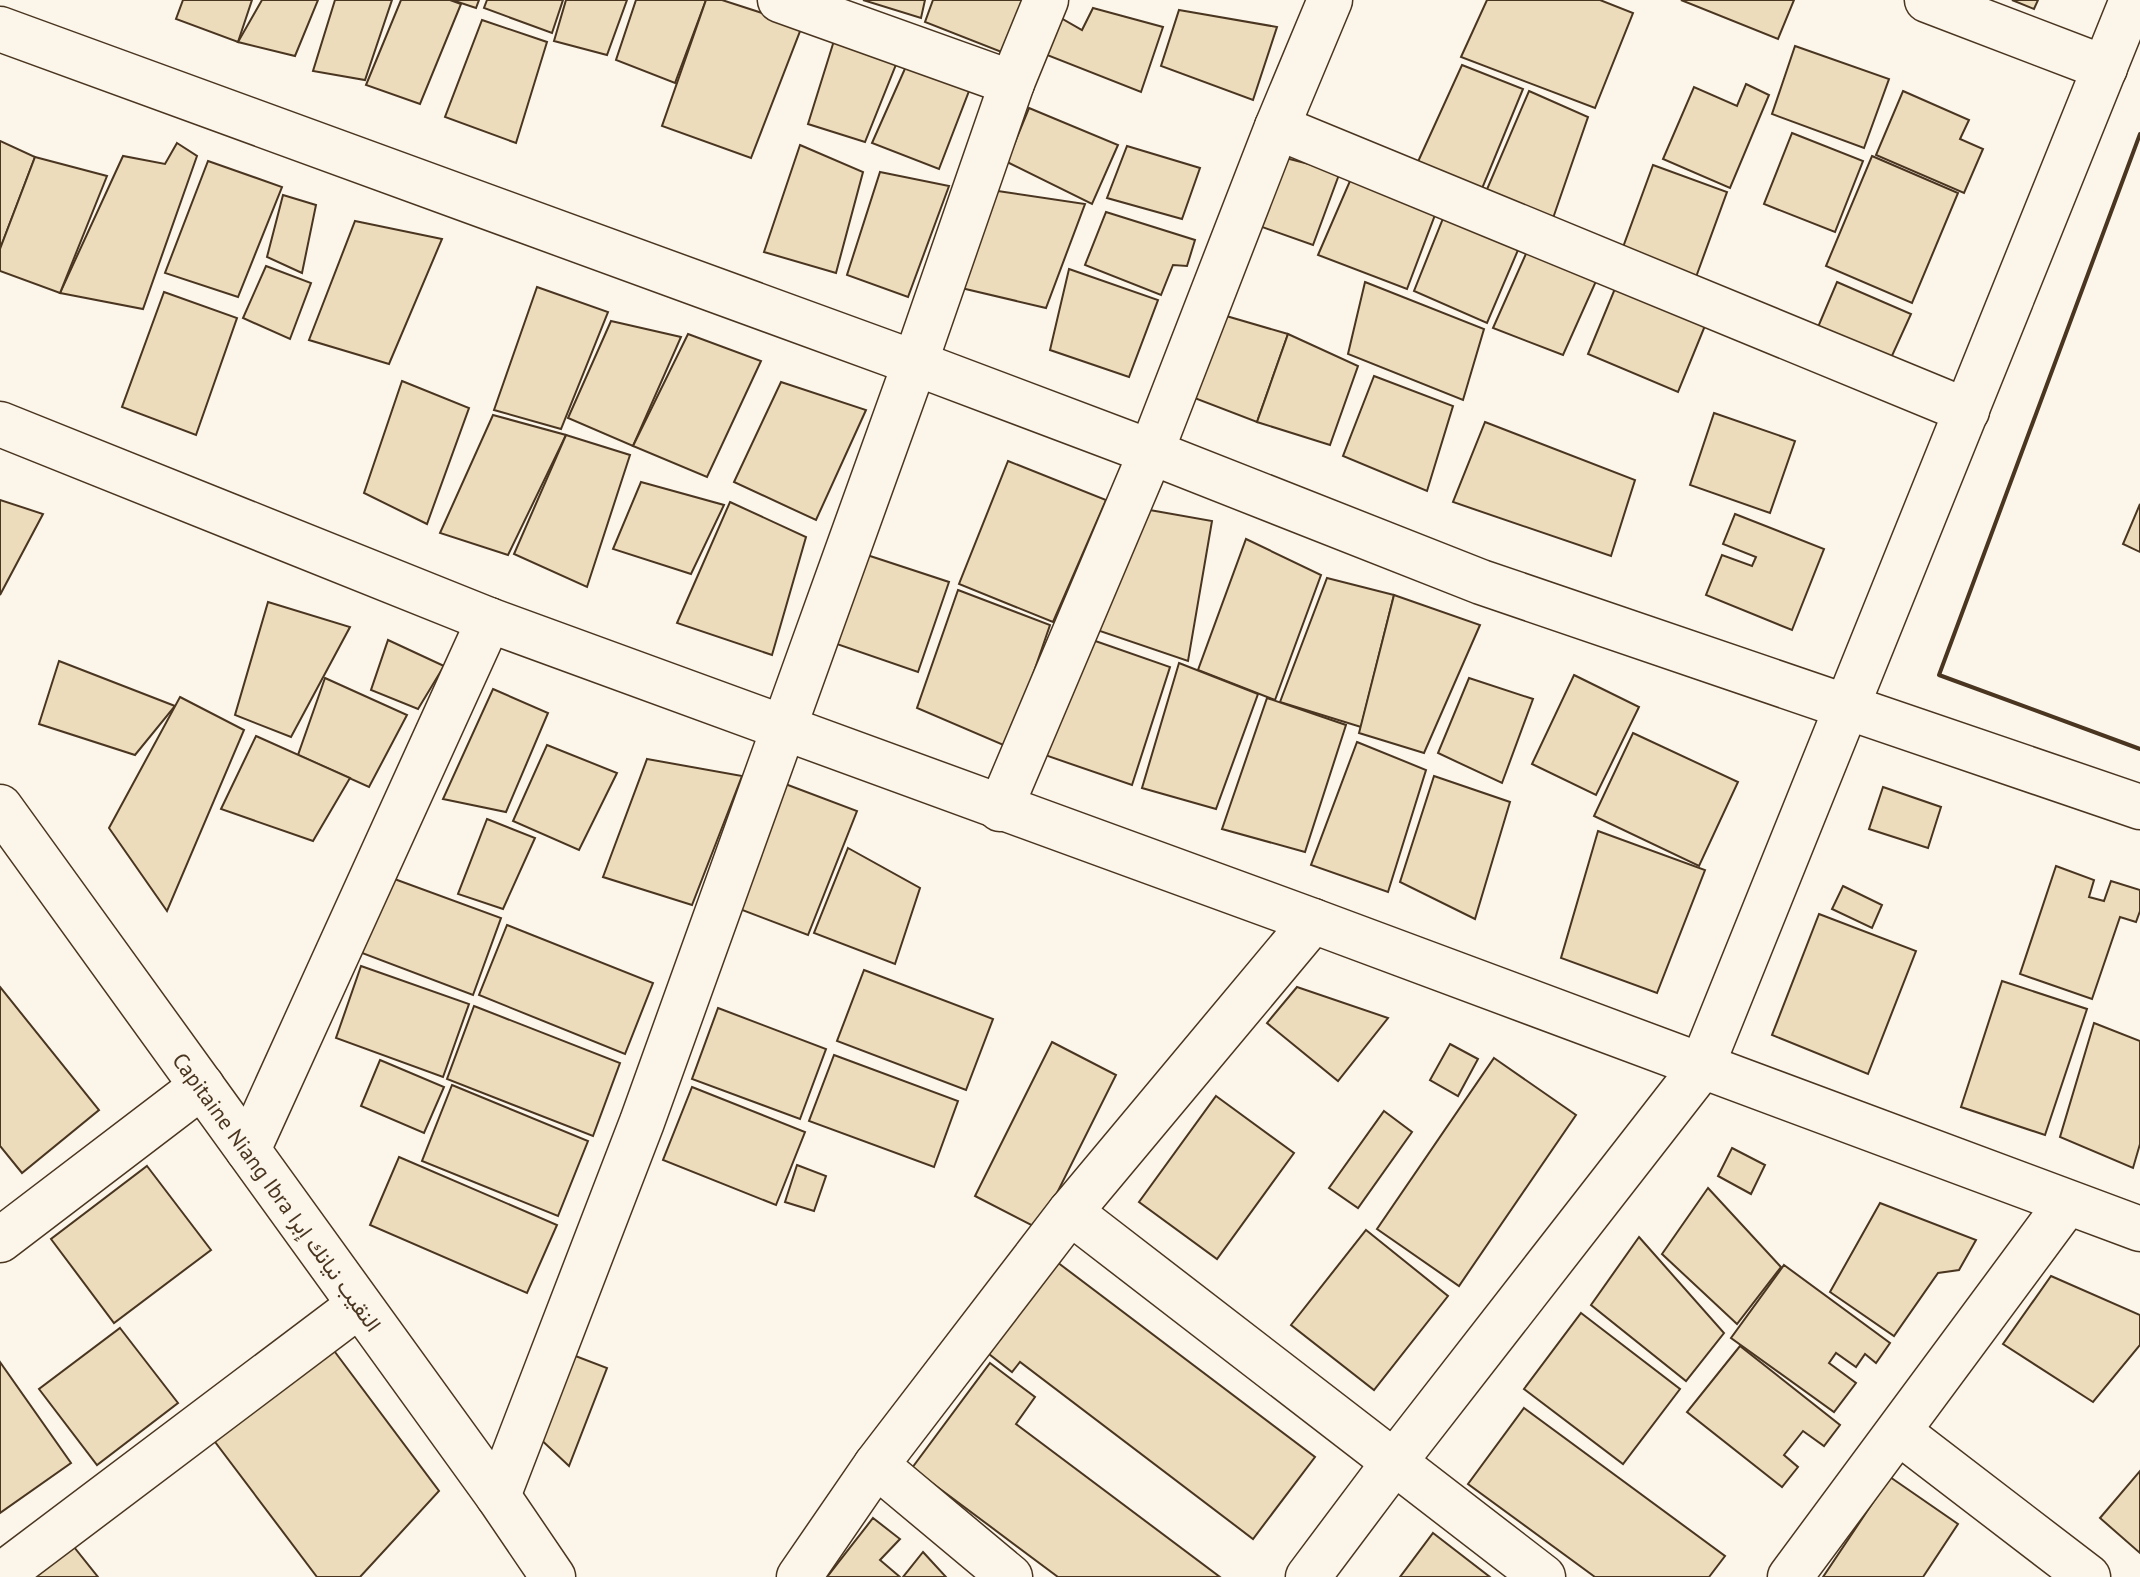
<svg xmlns="http://www.w3.org/2000/svg" width="2140" height="1577" font-family="'PT Sans',Vazirmatn,sans-serif">
<rect width="100%" height="100%" fill="#fbf6e9"/>
<!-- building -->
<g fill="#ecdcbc" stroke="#4a3520" stroke-width="2">
<path d="M183,0H252L238,42L176,19Z"/>
<path d="M262,0H318L295,56L238,42Z"/>
<path d="M335,0H392L365,80L313,71Z"/>
<path d="M401,0H450L461,4L420,104L366,85Z"/>
<path d="M452,0H479L476,8Z"/>
<path d="M487,0H563L552,33L484,8Z"/>
<path d="M566,0H627L607,55L554,41Z"/>
<path d="M636,0H706L675,83L616,60Z"/>
<path d="M706,0H722L802,26L751,158L662,126Z"/>
<path d="M863,0H925L921,18Z"/>
<path d="M933,0H1025L1004,53L925,22Z"/>
<path d="M1487,0H1600L1633,13L1595,108L1461,57Z"/>
<path d="M1681,0H1794L1778,39Z"/>
<path d="M2012,0H2038L2034,9Z"/>
<path d="M1093,8L1163,27L1141,92L1047,55L1059,17L1082,30Z"/>
<path d="M1179,10L1277,27L1253,100L1161,66Z"/>
<path d="M482,20L547,42L516,143L445,117Z"/>
<path d="M837,31L899,57L865,142L808,124Z"/>
<path d="M1795,46L1889,79L1864,148L1772,114Z"/>
<path d="M911,55L974,78L939,169L872,143Z"/>
<path d="M1462,65L1523,89L1481,191L1416,166Z"/>
<path d="M1746,84L1769,95L1730,188L1663,159L1694,87L1737,106Z"/>
<path d="M1529,91L1588,117L1551,224L1485,194Z"/>
<path d="M1903,91L1969,120L1960,139L1983,149L1964,193L1876,155Z"/>
<path d="M1029,108L1118,145L1092,204L1007,162Z"/>
<path d="M1792,133L1863,161L1835,232L1764,204Z"/>
<path d="M0,141L35,157L0,249Z"/>
<path d="M177,143L197,156L143,309L60,293L123,156L165,164Z"/>
<path d="M800,145L863,172L836,273L764,252Z"/>
<path d="M1127,146L1200,168L1182,219L1107,198Z"/>
<path d="M1274,155L1340,172L1313,245L1248,222Z"/>
<path d="M1872,156L1958,193L1912,303L1826,266Z"/>
<path d="M35,157L107,176L60,293L0,271V249Z"/>
<path d="M208,161L282,187L238,297L165,273Z"/>
<path d="M1653,165L1727,192L1696,277L1622,250Z"/>
<path d="M880,172L949,186L908,297L847,275Z"/>
<path d="M1353,174L1438,207L1407,289L1318,255Z"/>
<path d="M991,190L1085,204L1046,308L957,287Z"/>
<path d="M283,195L316,205L302,273L267,257Z"/>
<path d="M1446,211L1521,243L1487,323L1414,291Z"/>
<path d="M1106,212L1195,240L1187,266L1173,265L1161,295L1085,265Z"/>
<path d="M355,221L442,239L389,364L309,340Z"/>
<path d="M1529,247L1597,279L1563,355L1493,328Z"/>
<path d="M266,266L311,283L290,339L243,318Z"/>
<path d="M1069,269L1158,300L1129,377L1050,350Z"/>
<path d="M1621,274L1711,311L1678,392L1588,354Z"/>
<path d="M1365,282L1484,329L1463,400L1348,354Z"/>
<path d="M1837,282L1911,314L1891,358L1818,327Z"/>
<path d="M537,287L608,312L561,429L494,410Z"/>
<path d="M164,292L237,318L196,435L122,407Z"/>
<path d="M1216,313L1288,334L1257,422L1184,394Z"/>
<path d="M611,321L681,337L633,446L568,418Z"/>
<path d="M688,334L761,361L707,477L633,446Z"/>
<path d="M1288,334L1358,366L1330,445L1257,422Z"/>
<path d="M1374,376L1453,406L1427,491L1343,456Z"/>
<path d="M402,381L469,408L427,524L364,493Z"/>
<path d="M781,382L866,410L816,520L734,482Z"/>
<path d="M1714,413L1795,441L1770,513L1690,485Z"/>
<path d="M493,415L566,435L508,555L440,533Z"/>
<path d="M1485,422L1635,480L1611,556L1453,502Z"/>
<path d="M566,435L630,455L587,587L514,554Z"/>
<path d="M1008,461L1106,500L1053,622L959,584Z"/>
<path d="M641,482L724,505L691,574L613,549Z"/>
<path d="M0,500L43,514L0,595Z"/>
<path d="M730,502L806,537L772,655L677,623Z"/>
<path d="M2140,504V552L2123,544Z"/>
<path d="M1144,509L1212,521L1188,661L1091,628Z"/>
<path d="M1735,514L1824,549L1792,630L1706,595L1722,555L1752,566L1756,557L1723,544Z"/>
<path d="M1246,539L1321,575L1275,700L1198,670Z"/>
<path d="M864,554L949,582L918,672L828,641Z"/>
<path d="M1327,578L1394,595L1361,727L1280,702Z"/>
<path d="M958,590L1050,625L1008,747L917,708Z"/>
<path d="M1394,595L1480,625L1424,753L1359,733Z"/>
<path d="M268,602L350,627L291,737L235,715Z"/>
<path d="M1081,636L1170,667L1132,785L1042,754Z"/>
<path d="M388,640L444,666L418,709L371,690Z"/>
<path d="M59,661L175,706L135,755L39,724Z"/>
<path d="M1179,663L1258,694L1216,809L1142,788Z"/>
<path d="M1574,675L1639,707L1596,795L1532,764Z"/>
<path d="M325,678L407,715L369,787L298,755Z"/>
<path d="M1469,678L1533,699L1502,783L1438,753Z"/>
<path d="M493,689L548,713L506,812L443,799Z"/>
<path d="M180,697L244,730L167,911L109,828Z"/>
<path d="M1267,698L1346,725L1305,852L1222,829Z"/>
<path d="M1633,733L1738,782L1699,866L1594,816Z"/>
<path d="M256,736L350,778L313,841L221,809Z"/>
<path d="M1357,742L1426,770L1388,892L1311,865Z"/>
<path d="M547,745L617,773L579,850L513,821Z"/>
<path d="M647,759L742,776L692,905L603,877Z"/>
<path d="M1434,776L1510,802L1475,919L1400,882Z"/>
<path d="M780,782L857,811L808,935L729,905Z"/>
<path d="M1883,787L1941,807L1928,848L1869,829Z"/>
<path d="M487,819L535,838L503,909L458,894Z"/>
<path d="M1598,831L1705,870L1657,993L1561,958Z"/>
<path d="M848,848L920,888L895,964L814,933Z"/>
<path d="M2056,866L2094,880L2089,897L2104,901L2111,881L2140,890V911L2136,922L2120,917L2092,999L2020,974Z"/>
<path d="M389,877L501,918L473,995L362,953Z"/>
<path d="M1843,886L1882,905L1872,928L1832,909Z"/>
<path d="M1819,914L1916,951L1868,1074L1772,1035Z"/>
<path d="M507,925L653,983L625,1054L479,995Z"/>
<path d="M361,966L469,1004L443,1077L336,1038Z"/>
<path d="M864,970L993,1019L966,1090L837,1041Z"/>
<path d="M2002,981L2087,1009L2045,1135L1961,1107Z"/>
<path d="M0,987L99,1110L22,1173L0,1146Z"/>
<path d="M1297,987L1388,1018L1338,1081L1267,1023Z"/>
<path d="M474,1006L620,1063L593,1136L447,1079Z"/>
<path d="M718,1008L826,1049L800,1119L692,1079Z"/>
<path d="M2094,1023L2140,1041V1144L2133,1168L2060,1137Z"/>
<path d="M1052,1042L1116,1075L1039,1229L975,1196Z"/>
<path d="M1450,1044L1478,1059L1458,1096L1430,1080Z"/>
<path d="M834,1055L958,1101L934,1167L809,1121Z"/>
<path d="M1494,1058L1576,1115L1459,1286L1377,1229Z"/>
<path d="M380,1060L444,1087L424,1133L361,1106Z"/>
<path d="M452,1085L588,1141L558,1216L422,1161Z"/>
<path d="M692,1087L805,1132L776,1205L663,1160Z"/>
<path d="M1216,1096L1294,1153L1217,1259L1139,1202Z"/>
<path d="M1384,1111L1412,1132L1358,1208L1329,1188Z"/>
<path d="M1732,1148L1765,1165L1751,1194L1718,1176Z"/>
<path d="M399,1157L557,1225L527,1293L370,1225Z"/>
<path d="M797,1165L826,1176L814,1211L785,1202Z"/>
<path d="M147,1166L211,1250L114,1323L51,1239Z"/>
<path d="M1708,1188L1781,1267L1737,1324L1662,1254Z"/>
<path d="M1880,1203L1976,1240L1959,1270L1938,1273L1894,1336L1830,1292Z"/>
<path d="M1366,1230L1448,1296L1374,1390L1291,1325Z"/>
<path d="M1639,1237L1724,1333L1686,1381L1591,1305Z"/>
<path d="M1057,1262L1315,1457L1253,1539L1020,1362L1012,1372L989,1354Z"/>
<path d="M1784,1265L1890,1343L1876,1363L1865,1354L1856,1367L1836,1353L1829,1363L1856,1383L1834,1412L1731,1338Z"/>
<path d="M2051,1276L2140,1315V1345L2093,1402L2003,1344Z"/>
<path d="M1581,1313L1680,1389L1623,1464L1524,1389Z"/>
<path d="M120,1328L178,1403L97,1465L39,1389Z"/>
<path d="M323,1336L439,1491L360,1577H317L203,1426Z"/>
<path d="M1740,1346L1840,1425L1824,1446L1803,1431L1784,1455L1798,1467L1782,1487L1687,1412Z"/>
<path d="M565,1352L607,1368L569,1466L534,1433Z"/>
<path d="M0,1362L71,1463L0,1513Z"/>
<path d="M990,1363L1035,1397L1016,1424L1220,1577H1058L912,1468Z"/>
<path d="M1524,1408L1725,1556L1709,1577H1595L1468,1484Z"/>
<path d="M2140,1471V1553L2100,1518Z"/>
<path d="M1890,1477L1958,1524L1923,1577H1823Z"/>
<path d="M873,1518L900,1539L880,1560L900,1577H827Z"/>
<path d="M1433,1533L1490,1577H1400Z"/>
<path d="M66,1537L98,1577H15Z"/>
<path d="M923,1552L946,1577H903Z"/>
</g>
<g fill="none" stroke-linecap="round" stroke-linejoin="round">
<!-- minor casing -->
<g stroke="#4a3520" stroke-width="47">
<g id="minor">
<path d="M780,0L1012,83"/>
<path d="M1927,0L2105,68"/>
<path d="M0,29L915,363L1151,452L1481,582L2140,807"/>
<path d="M1277,127L1967,411"/>
<path d="M0,424L489,620L1313,921L2140,1229"/>
<path d="M0,807L498,1496L553,1577"/>
<path d="M1000,809L1151,452L1277,127L1330,0"/>
<path d="M248,1150L489,620"/>
<path d="M1070,1212L1543,1577"/>
<path d="M0,1240L202,1086"/>
<path d="M1899,1432L2088,1577"/>
<path d="M876,1465L1010,1577"/>
<path d="M498,1496L642,1122L915,363L1012,83L1046,0"/>
<path d="M0,1576L358,1306"/>
<path d="M799,1577L876,1465L1070,1212L1313,921"/>
<path d="M1308,1577L1395,1461L1701,1068L2132,0"/>
<path d="M1790,1577L2067,1203"/>
</g>
</g>
<!-- minor -->
<use href="#minor" stroke="#fbf6e9" stroke-width="44"/>
<!-- wall -->
<path stroke="#4a3520" stroke-width="4" d="M2140,134L1939,675L2140,749"/>
</g>
<g text-anchor="middle" stroke-width="6" stroke-linejoin="round" paint-order="stroke">
<!-- street labels -->
<g font-size="22" fill="#4a3520" stroke="#fbf6e9">
<text transform="translate(277 1192) rotate(54)" y="8">Capitaine Niang Ibra النقيب نيانك إبرا</text>
</g>
</g>
</svg>
